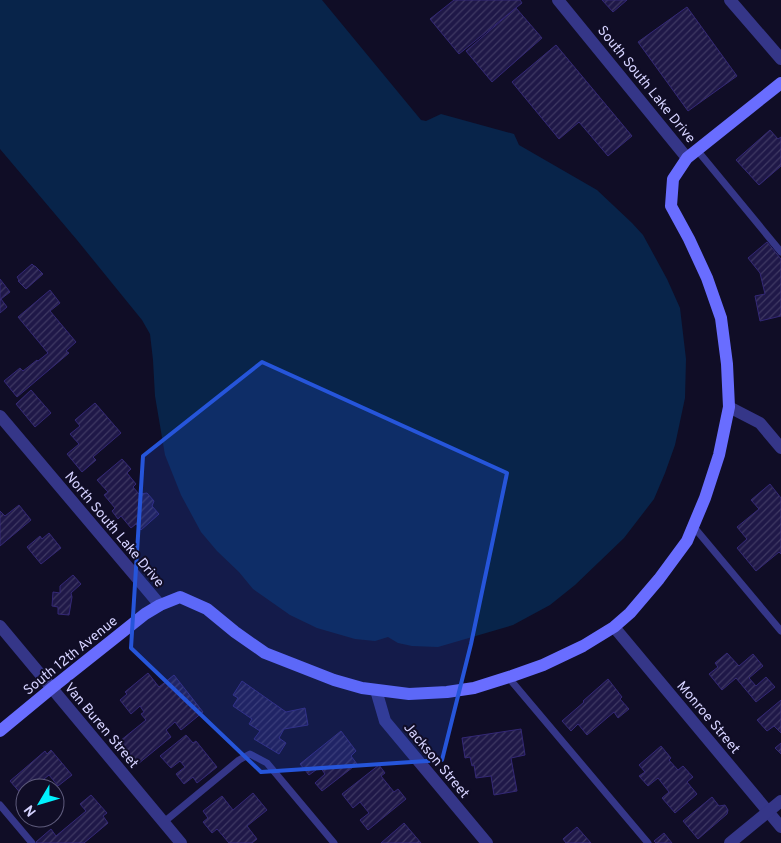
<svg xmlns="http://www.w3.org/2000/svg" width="781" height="843" font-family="Overpass,sans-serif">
<defs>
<pattern id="building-hatch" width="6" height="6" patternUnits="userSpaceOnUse" patternTransform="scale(1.25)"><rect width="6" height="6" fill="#1f1848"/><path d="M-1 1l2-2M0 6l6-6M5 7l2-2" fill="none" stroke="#3f3963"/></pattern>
</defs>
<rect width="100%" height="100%" fill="#100d26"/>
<!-- water -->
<path fill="#08244a" d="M0,0H322L421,120L426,121L441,114L514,134L519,145L597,190L632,223L643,235L667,279L680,308L686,359L685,398L675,445L665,473L654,499L624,538L575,585L550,605L513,625L438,647L412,646L398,643L388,637L375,641L355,639L317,628L290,615L253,589L239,572L217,551L201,532L181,495L165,455L155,396L153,360L150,334L142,320L77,240L0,149Z"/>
<!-- building -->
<g fill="url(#building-hatch)" stroke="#342876">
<path d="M454,0H520L522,3L459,54L430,19Z"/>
<path d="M602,0H627L613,12Z"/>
<path d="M687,7L737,76L688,111L638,42Z"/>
<path d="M516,8L542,38L492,82L466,51Z"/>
<path d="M556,45L632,136L608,156L579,122L559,139L512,82Z"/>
<path d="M770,130L778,139L781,137V166L759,185L736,160Z"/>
<path d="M767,242L781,259V316L760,321L755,296L765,294L760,273L748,258Z"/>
<path d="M32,264L34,266H35L43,274L26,289L18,281L19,280L17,277Z"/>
<path d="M0,279L10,292L1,299L7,307L0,313Z"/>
<path d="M50,290L60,303L50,311L76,342L66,351L69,353L17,397L4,381L20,368L23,371L37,360L38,361L48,353L18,317Z"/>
<path d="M31,390L51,413L35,427L16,404Z"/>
<path d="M95,403L121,433L93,457L96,460L82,472L67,454L79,444L70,434L80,426L75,420Z"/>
<path d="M122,459L131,469L127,473L136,484L133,487L139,494L147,493L154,501L152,506L159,514L141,530L136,524L131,528L121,516L118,519L112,511L115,508L104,495L108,492L97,480Z"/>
<path d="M770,484L781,498V554L779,552L756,571L737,548L747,539L737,527L759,509L751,500Z"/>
<path d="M19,505L31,520L0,546V511L5,516Z"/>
<path d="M49,533L61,548L41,564L27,547L40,536L42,539Z"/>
<path d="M73,575L81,584L71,593L72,597L69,615L58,614V607L52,606L53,592L60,593V586Z"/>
<path d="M727,653L739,666L753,654L763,666L749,678L756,686L766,677L775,687L756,702L736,678L722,690L709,674L718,667L715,663Z"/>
<path d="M148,673L159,687L174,675L203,712L181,730L175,722L166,730L171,737L138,764L120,741L146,720L141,714L144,712L140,706L131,714L120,700L127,694L125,692Z"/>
<path d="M608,679L622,697L620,699L629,709L618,718L614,712L587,735L578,724L571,731L562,721L584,702L583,701Z"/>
<path d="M242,681L286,712L305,708L308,725L284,729L279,738L286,743L279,754L254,739L260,731L249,724L252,719L233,706L238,698L233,695Z"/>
<path d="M781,700V733L774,726L767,731L757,720Z"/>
<path d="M521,729L525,755L511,758L517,791L494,795L491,776L476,778L474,765L472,766L470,757L465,758L462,738Z"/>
<path d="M341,731L356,751L351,756L357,764L322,791L315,783L325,774L320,767L309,775L300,764Z"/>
<path d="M186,735L193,743L196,741L217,767L197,783L193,777L184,784L176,774L185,767L180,761L171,768L160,756Z"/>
<path d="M781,743V754L775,748Z"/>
<path d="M661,746L671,758L669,760L678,770L683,766L693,777L687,782L697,794L675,813L662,798L669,792L658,778L648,786L639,776L645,772L639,765Z"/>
<path d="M51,750L72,775L58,786L49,775L33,788H25V795L23,796L10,781L45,751L47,754Z"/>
<path d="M379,765L385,773L381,776L394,792L398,789L406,799L368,830L360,820L369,813L360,802L353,808L342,794Z"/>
<path d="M253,793L267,810L247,826L257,839L252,843H229L217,829L212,833L203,822L208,818L203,811L222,796L233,810Z"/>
<path d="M91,795L107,813L103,816L108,823L84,843H37L36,842L51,829L56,836L86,811L80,804Z"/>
<path d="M712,797L719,806L725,805L728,810L727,814L698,839L683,821Z"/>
<path d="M404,823L421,843H381Z"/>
<path d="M577,827L591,843H566L563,839Z"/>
<path d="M664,833L672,843H656L654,841Z"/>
</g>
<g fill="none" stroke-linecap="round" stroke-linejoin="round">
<!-- lane -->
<g stroke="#353688" stroke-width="7">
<path d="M697,150L781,252"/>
<path d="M693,526L781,631"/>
<path d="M508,677L648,843"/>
<path d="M0,805L32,843"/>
<path d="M164,822L239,760L250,754L267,763L334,843"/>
</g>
<!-- street -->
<g stroke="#353688" stroke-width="12">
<path d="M558,0L687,158"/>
<path d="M730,0L781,59"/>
<path d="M729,407L760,423L781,448"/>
<path d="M0,416L160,605"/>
<path d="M0,626L181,843"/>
<path d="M614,627L781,827"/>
<path d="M376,690L385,721L487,843"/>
<path d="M730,843L781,801"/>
</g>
<!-- secondary -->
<path stroke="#696dff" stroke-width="12" d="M0,731L52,688L145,614L160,605L180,597L207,609L235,632L265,653L334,680L362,688L409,694L447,692L474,688L512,676L543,665L583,646L614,627L630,613L659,579L687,541L705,498L719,455L729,407L727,364L721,318L707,278L689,239L671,206L673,179L687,158L781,83"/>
</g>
<!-- marked area -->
<path fill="#2655da" fill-opacity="0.2" stroke="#2655da" stroke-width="4" stroke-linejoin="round" d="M262,362L507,473L471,644L442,760L261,772L131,648L143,456Z"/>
<g text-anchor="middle" stroke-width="4" stroke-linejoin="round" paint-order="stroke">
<!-- street labels -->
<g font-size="14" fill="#d5d2ff" stroke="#100d26">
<text transform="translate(647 84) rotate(51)" y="5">South South Lake Drive</text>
<text transform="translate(115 529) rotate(50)" y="5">North South Lake Drive</text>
<text transform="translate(70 655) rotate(-39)" y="5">South 12th Avenue</text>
<text transform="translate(709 717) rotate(50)" y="5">Monroe Street</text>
<text transform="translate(102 725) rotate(50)" y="5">Van Buren Street</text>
<text transform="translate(437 760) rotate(50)" y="5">Jackson Street</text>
</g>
</g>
<!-- north arrow -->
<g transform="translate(40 803) rotate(232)"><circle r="24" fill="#100d26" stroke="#5f5c7d"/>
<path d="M0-4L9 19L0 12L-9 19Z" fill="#00f1fd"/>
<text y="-8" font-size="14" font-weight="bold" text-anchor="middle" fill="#d5d2ff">N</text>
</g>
</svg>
